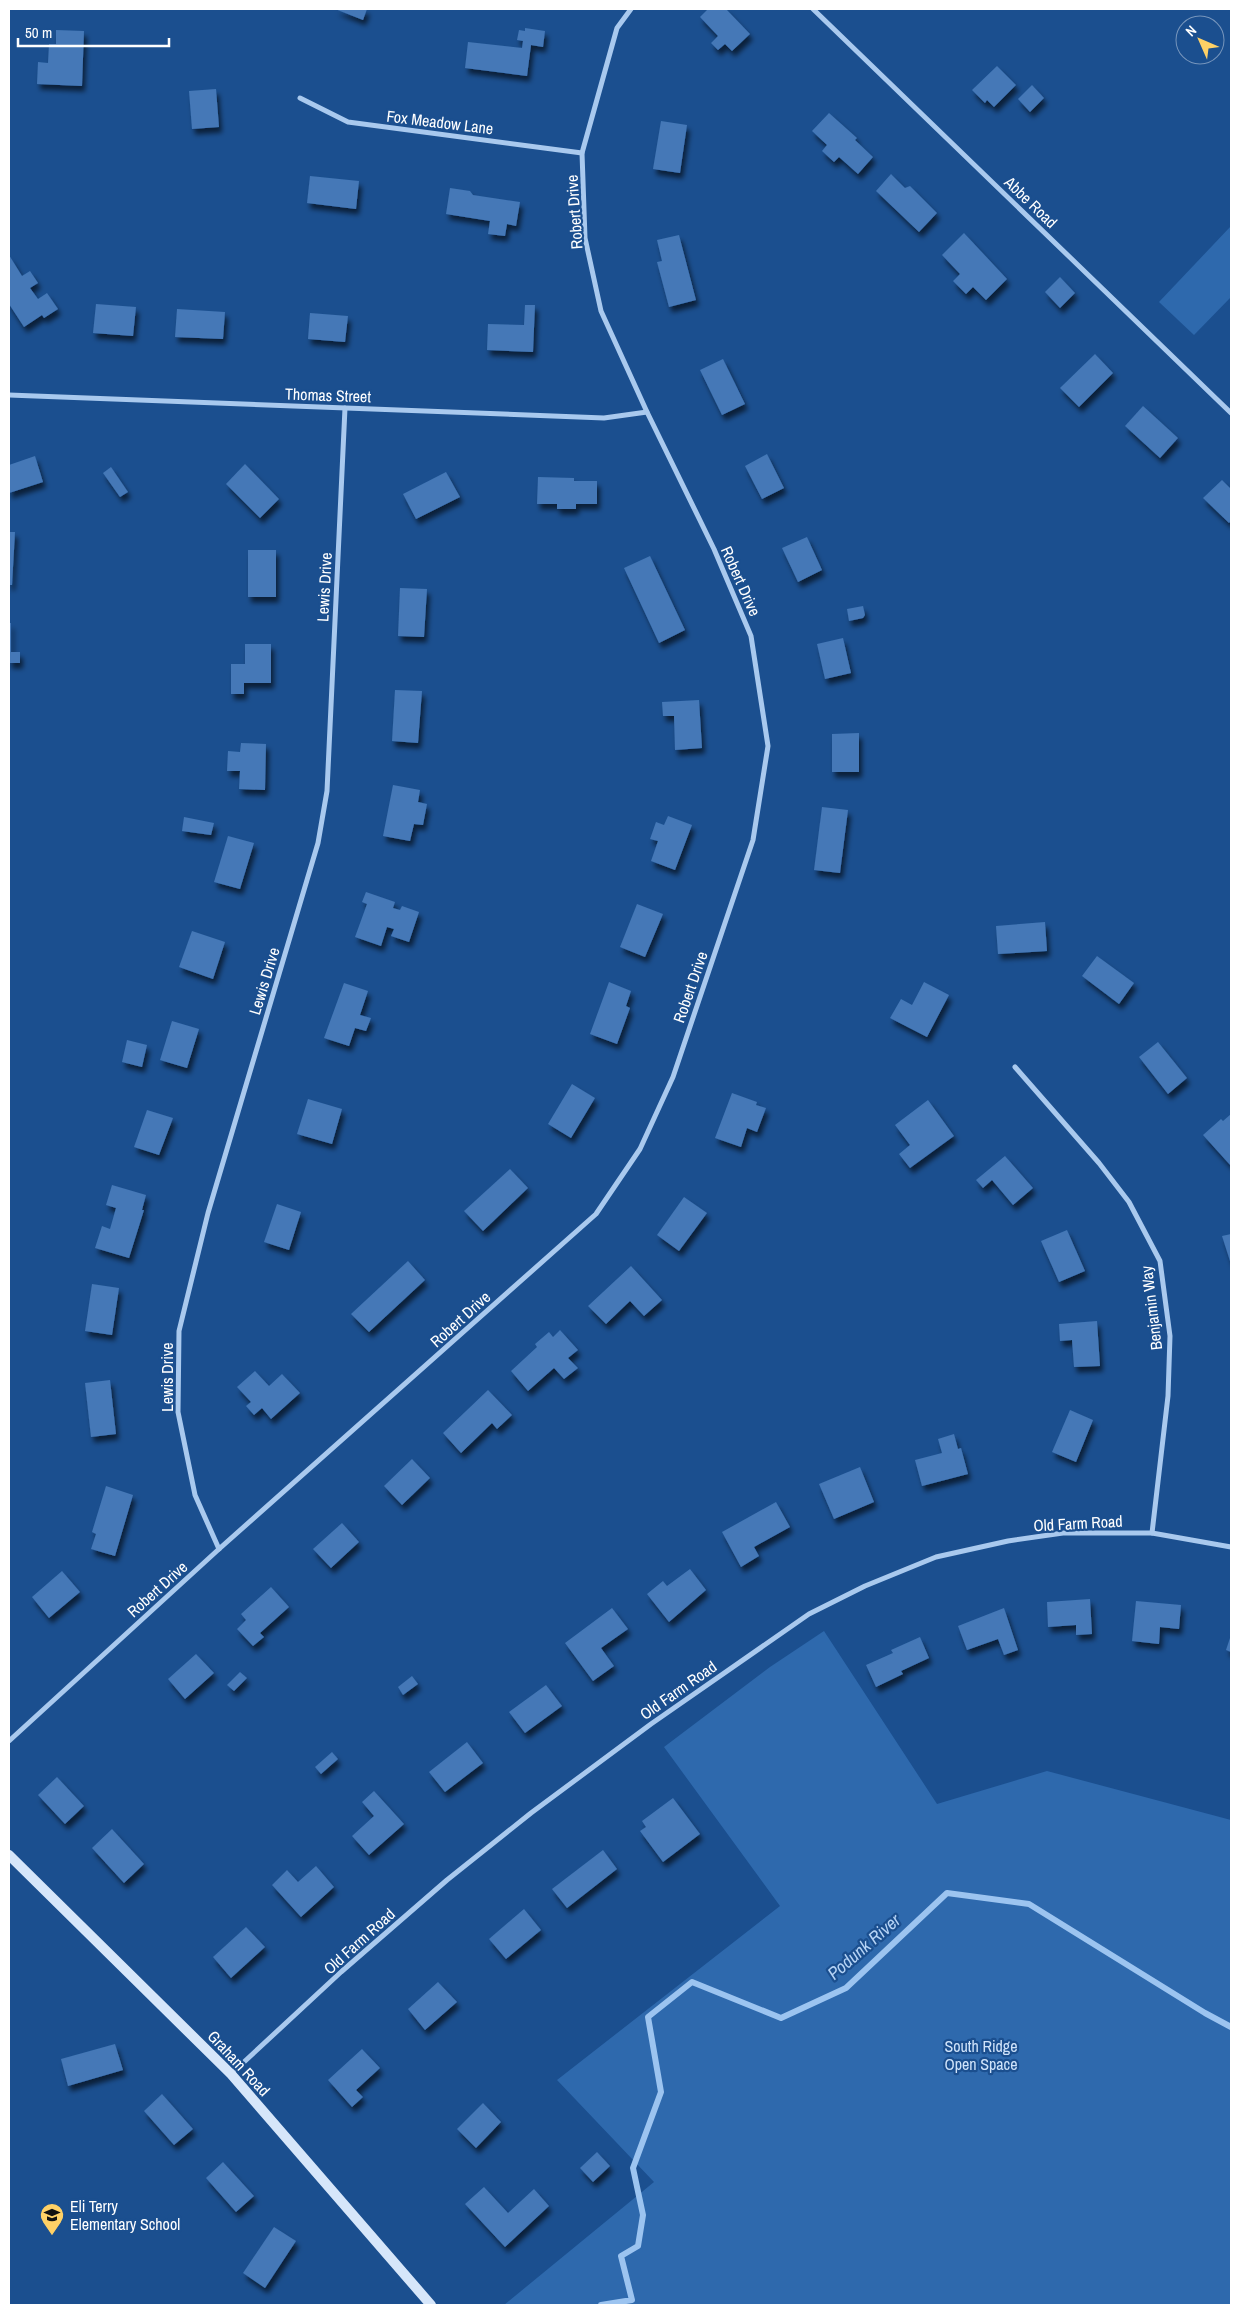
<svg xmlns="http://www.w3.org/2000/svg" width="1240" height="2314" font-family="'Archivo Narrow',sans-serif">
<defs>
<filter id="shadow"><feDropShadow dx="3" dy="5.5" stdDeviation="2.5" flood-color="#0009"/></filter>
</defs>
<rect width="100%" height="100%" fill="#1b4f8f"/>
<!-- green -->
<g fill="#2e69ad">
<path d="M1231,226V297L1194,335L1159,302Z"/>
<path d="M824,1631L937,1804L1047,1771L1231,1820V2305H504L654,2182L557,2080L780,1906L664,1747L770,1667Z"/>
</g>
<g fill="none" stroke-linecap="round" stroke-linejoin="round">
<!-- stream -->
<path stroke="#9cc4f0" stroke-width="6" d="M601,2305L632,2300L621,2256L638,2246L643,2215L633,2168L661,2092L648,2017L692,1982L781,2018L846,1988L947,1893L1029,1904L1205,2013L1231,2027"/>
</g>
<!-- building -->
<g fill="#4478b7" filter="url(#shadow)">
<path d="M335,9H367L363,20Z"/>
<path d="M708,9H726L750,34L732,51L725,44L718,50L711,43L718,36L700,17Z"/>
<path d="M525,28L545,31L543,47L531,45L527,76L465,68L468,42L522,48L523,41L517,40L519,30L525,31Z"/>
<path d="M56,30L84,31L82,86L37,84L38,62L48,63L49,44H56Z"/>
<path d="M997,66L1016,85L994,107L987,100L985,103L972,90Z"/>
<path d="M1032,85L1044,98L1030,112L1018,99Z"/>
<path d="M216,89L219,127L192,129L189,91Z"/>
<path d="M829,113L857,138L855,140L873,157L858,174L839,157L834,162L822,151L827,145L812,131Z"/>
<path d="M661,121L687,125L680,173L653,169Z"/>
<path d="M891,174L905,188L910,186L937,213L919,232L876,191Z"/>
<path d="M310,176L359,181L356,209L307,203Z"/>
<path d="M450,188L470,191L473,195L520,202L516,226L507,224L505,236L488,234L490,221L446,214Z"/>
<path d="M964,233L1007,279L986,300L973,287L966,294L953,281L960,274L942,255Z"/>
<path d="M679,235L696,300L669,307L657,262L662,261L657,240Z"/>
<path d="M9,255L22,276L30,271L38,283L30,288L38,299L47,293L58,309L44,318L42,315L24,327L9,304Z"/>
<path d="M1060,277L1075,293L1060,308L1045,292Z"/>
<path d="M96,304L136,307L133,336L93,333Z"/>
<path d="M525,305H535L533,352L487,350L488,324L524,325Z"/>
<path d="M177,309L225,312L223,339L175,337Z"/>
<path d="M310,313L348,316L345,342L308,339Z"/>
<path d="M1095,354L1113,373L1079,407L1060,388Z"/>
<path d="M723,359L745,404L722,415L700,370Z"/>
<path d="M1143,406L1178,438L1160,458L1125,426Z"/>
<path d="M767,454L784,488L762,499L745,466Z"/>
<path d="M35,456L43,482L9,493V465Z"/>
<path d="M245,464L279,499L260,518L226,484Z"/>
<path d="M111,467L128,492L120,497L103,473Z"/>
<path d="M446,472L460,497L416,519L403,494Z"/>
<path d="M538,477L574,478V481H597V504H576V509H557V504H537Z"/>
<path d="M1222,480L1231,489V521L1229,523L1203,498Z"/>
<path d="M9,532H15L12,585H9Z"/>
<path d="M807,537L822,570L798,582L782,548Z"/>
<rect x="248" y="550" width="28" height="47"/>
<path d="M650,556L685,630L659,643L624,568Z"/>
<path d="M400,588L427,589L424,637L398,636Z"/>
<path d="M863,606L865,615L863,618L849,621L847,609Z"/>
<path d="M9,623H11V652H20V663H9Z"/>
<path d="M843,638L851,673L825,679L817,644Z"/>
<path d="M245,644H271V683H244V694H231V664H245Z"/>
<path d="M395,690L422,691L418,743L392,741Z"/>
<path d="M699,700L702,748L675,750L674,716H663L662,702Z"/>
<path d="M859,733V772H832V734Z"/>
<path d="M241,743L266,744L265,790L239,789L240,771H227L228,751L240,752Z"/>
<path d="M393,785L420,790L418,802L427,804L423,825L414,824L410,841L383,836Z"/>
<path d="M822,807L848,810L840,873L814,870Z"/>
<path d="M668,816L692,825L675,870L651,861L658,841L650,839L656,822L664,825Z"/>
<path d="M184,817L214,823L211,835L182,831Z"/>
<path d="M228,836L254,843L240,889L214,882Z"/>
<path d="M366,892L395,902L393,908L400,910L402,906L419,912L409,942L391,936L394,929L387,927L381,946L355,937L367,904L362,902Z"/>
<path d="M637,904L663,914L645,957L620,947Z"/>
<path d="M1045,922L1047,951L998,954L996,926Z"/>
<path d="M192,931L225,942L213,979L179,967Z"/>
<path d="M1097,956L1134,983L1119,1004L1082,976Z"/>
<path d="M609,982L631,991L626,1006L630,1008L617,1044L590,1034Z"/>
<path d="M924,982L949,995L927,1037L890,1018L901,999L912,1005Z"/>
<path d="M344,983L368,991L360,1015L371,1018L366,1031L355,1028L349,1046L324,1038Z"/>
<path d="M172,1021L199,1029L187,1068L160,1060Z"/>
<path d="M127,1040L147,1045L142,1067L122,1062Z"/>
<path d="M1158,1042L1187,1078L1168,1094L1139,1057Z"/>
<path d="M572,1084L595,1098L571,1138L548,1124Z"/>
<path d="M732,1093L757,1102L756,1105L766,1108L757,1132L747,1128L741,1147L715,1138Z"/>
<path d="M308,1099L342,1109L332,1144L297,1134Z"/>
<path d="M928,1100L954,1136L910,1168L899,1154L910,1145L895,1125Z"/>
<path d="M147,1110L173,1118L159,1155L134,1147Z"/>
<path d="M1231,1114V1166L1203,1135L1221,1119L1223,1121Z"/>
<path d="M1005,1156L1033,1188L1013,1205L992,1180L983,1188L976,1180Z"/>
<path d="M510,1169L528,1188L483,1231L464,1211Z"/>
<path d="M112,1185L146,1195L142,1210H144L129,1258L95,1248L102,1226L110,1229L116,1208L106,1205Z"/>
<path d="M684,1197L707,1213L679,1251L657,1235Z"/>
<path d="M277,1204L301,1212L289,1250L264,1242Z"/>
<path d="M1067,1230L1085,1271L1059,1282L1041,1241Z"/>
<path d="M1231,1234V1264L1222,1236Z"/>
<path d="M408,1261L425,1280L369,1332L351,1314Z"/>
<path d="M631,1266L662,1300L644,1316L630,1301L606,1324L588,1306Z"/>
<path d="M92,1284L119,1288L112,1335L85,1331Z"/>
<path d="M1097,1321L1100,1366L1074,1367L1072,1340L1060,1341L1059,1324Z"/>
<path d="M560,1330L578,1350L568,1358L578,1368L564,1379L554,1368L528,1391L511,1371L537,1347L535,1344L549,1332L553,1337Z"/>
<path d="M255,1371L269,1386L282,1374L300,1393L271,1419L262,1408L254,1415L246,1406L251,1402L237,1387Z"/>
<path d="M110,1380L116,1434L91,1437L85,1383Z"/>
<path d="M488,1390L512,1415L497,1429L492,1423L461,1453L443,1433Z"/>
<path d="M1070,1410L1093,1420L1076,1462L1052,1452Z"/>
<path d="M954,1434L958,1449L961,1448L968,1474L922,1486L915,1460L942,1453L938,1439Z"/>
<path d="M412,1459L430,1478L402,1505L384,1486Z"/>
<path d="M860,1467L874,1502L834,1519L819,1484Z"/>
<path d="M106,1486L133,1495L115,1556L91,1549L96,1534L92,1532Z"/>
<path d="M776,1502L790,1527L754,1547L759,1556L741,1567L722,1532Z"/>
<path d="M342,1523L359,1542L331,1568L313,1549Z"/>
<path d="M690,1569L706,1590L669,1622L647,1594L663,1581L667,1586Z"/>
<path d="M62,1571L80,1592L49,1618L32,1597Z"/>
<path d="M271,1587L289,1607L260,1633L264,1637L253,1646L237,1629L246,1620L241,1614Z"/>
<path d="M1090,1599L1092,1634L1076,1635V1625L1048,1627L1047,1602Z"/>
<path d="M1136,1601L1181,1605L1179,1629L1160,1627L1159,1644L1132,1641Z"/>
<path d="M612,1608L628,1629L601,1648L614,1666L593,1681L565,1643Z"/>
<path d="M1004,1608L1018,1650L1004,1655L998,1639L967,1650L958,1626Z"/>
<path d="M1231,1635V1652L1226,1650Z"/>
<path d="M920,1637L929,1658L901,1671L903,1674L876,1687L866,1665L893,1653L891,1650Z"/>
<path d="M196,1654L214,1673L185,1699L168,1679Z"/>
<path d="M240,1672L247,1678L234,1691L227,1685Z"/>
<path d="M412,1676L418,1684L403,1695L398,1687Z"/>
<path d="M546,1685L562,1706L525,1733L509,1712Z"/>
<path d="M467,1742L483,1763L445,1792L429,1772Z"/>
<path d="M332,1752L338,1759L321,1774L315,1767Z"/>
<path d="M57,1777L84,1806L65,1824L38,1795Z"/>
<path d="M374,1791L404,1824L369,1855L352,1836L374,1816L362,1802Z"/>
<path d="M673,1798L700,1834L663,1862L640,1831L646,1827L642,1821Z"/>
<path d="M112,1829L144,1864L124,1883L92,1848Z"/>
<path d="M603,1850L617,1869L567,1908L552,1889Z"/>
<path d="M316,1866L334,1887L301,1917L272,1885L287,1870L298,1882Z"/>
<path d="M524,1909L541,1930L506,1959L489,1939Z"/>
<path d="M246,1927L265,1947L231,1978L213,1957Z"/>
<path d="M438,1982L457,2002L425,2030L408,2009Z"/>
<path d="M115,2044L123,2070L68,2086L61,2059Z"/>
<path d="M362,2049L380,2068L356,2090L363,2097L352,2107L328,2080Z"/>
<path d="M162,2094L193,2129L174,2145L144,2111Z"/>
<path d="M483,2103L501,2122L476,2148L457,2129Z"/>
<path d="M597,2152L610,2166L593,2182L580,2168Z"/>
<path d="M223,2162L254,2196L236,2212L206,2178Z"/>
<path d="M484,2187L508,2213L534,2189L549,2206L505,2247L465,2204Z"/>
<path d="M274,2227L296,2241L265,2288L243,2273Z"/>
</g>
<g fill="none" stroke-linecap="round" stroke-linejoin="round">
<!-- street -->
<g stroke="#a9c9ee" stroke-width="5">
<path d="M813,9L1231,413"/>
<path d="M300,98L348,122L582,153"/>
<path d="M9,395L604,418L647,412"/>
<path d="M1015,1067L1099,1163L1129,1202L1160,1261L1170,1336L1168,1396L1152,1533"/>
<path d="M219,1549L195,1495L178,1412L179,1331L208,1213L318,843L327,791L345,408"/>
<path d="M9,1741L219,1549L596,1214L640,1149L673,1077L753,840L768,746L751,636L714,549L647,412L601,311L585,238L582,153L617,28L631,9"/>
<path d="M231,2074L341,1972L447,1880L531,1813L651,1724L809,1614L865,1586L936,1557L1008,1541L1063,1533H1152L1231,1547"/>
</g>
<!-- secondary -->
<path stroke="#d6e6fa" stroke-width="10" d="M9,1855L231,2074L431,2305"/>
</g>
<!-- icons -->
<defs>
<g id="school-pin" transform="scale(1.25)"><path d="M0 17L-7.5 6A9.5 9.5 0 1 1 7.5 6Z" fill="#ffd166" stroke="#1b4f8f"/><path d="M0-5L7-2L0 1L-7-2ZM-4 1L0 2.5L4 1V4Q0 6-4 4Z" fill="#111"/></g>
</defs>
<g fill-rule="evenodd">
<use href="#school-pin" x="52" y="2215"/>
</g>
<g text-anchor="middle" stroke-width="4.5" stroke-linejoin="round" paint-order="stroke">
<!-- street labels -->
<g font-size="16" fill="#fff" stroke="#1b4f8f">
<text transform="translate(440 122) rotate(7)" y="6">Fox Meadow Lane</text>
<text transform="translate(1031 202) rotate(44)" y="6">Abbe Road</text>
<text transform="translate(574 212) rotate(-94)" y="6">Robert Drive</text>
<text transform="translate(328 395) rotate(2)" y="6">Thomas Street</text>
<text transform="translate(741 581) rotate(66)" y="6">Robert Drive</text>
<text transform="translate(324 587) rotate(-87)" y="6">Lewis Drive</text>
<text transform="translate(264 981) rotate(-73)" y="6">Lewis Drive</text>
<text transform="translate(690 987) rotate(-71)" y="6">Robert Drive</text>
<text transform="translate(1151 1308) rotate(-97)" y="6">Benjamin Way</text>
<text transform="translate(460 1319) rotate(-42)" y="6">Robert Drive</text>
<text transform="translate(167 1377) rotate(-90)" y="6">Lewis Drive</text>
<text transform="translate(1078 1523) rotate(-3)" y="6">Old Farm Road</text>
<text transform="translate(157 1589) rotate(-42)" y="6">Robert Drive</text>
<text transform="translate(678 1690) rotate(-35)" y="6">Old Farm Road</text>
<text transform="translate(359 1941) rotate(-42)" y="6">Old Farm Road</text>
<text transform="translate(239 2063) rotate(47)" y="6">Graham Road</text>
</g>
<!-- park labels -->
<g font-size="16" fill="#cfe3fa" stroke="#1b4f8f">
<text x="981" y="2052">South Ridge<tspan x="981" dy="18">Open Space</tspan></text>
</g>
<!-- poi labels -->
<g font-size="16" fill="#fff" stroke="#1b4f8f" text-anchor="start">
<text x="70" y="2212">Eli Terry<tspan x="70" dy="18">Elementary School</tspan></text>
</g>
<!-- water labels -->
<g font-size="18" font-style="italic" fill="#b5d3f5" stroke="#1b4f8f">
<text transform="translate(864 1947) rotate(-41)" y="6">Podunk River</text>
</g>
</g>
<!-- border -->
<rect width="1240" height="2314" fill="none" stroke="#ffffff" stroke-width="20"/>
<!-- north arrow -->
<g transform="translate(1200 40) rotate(315)"><circle r="24" fill="#1b4f8f" stroke="#7695bc"/>
<path d="M0-4L9 19L0 12L-9 19Z" fill="#ffd166"/>
<text y="-8" font-size="14" font-weight="bold" text-anchor="middle" fill="#ffffff">N</text>
</g>
<!-- scale -->
<path d="M18 38v8h151v-8" fill="none" stroke="#ffffff" stroke-width="2.5"/>
<text x="25" y="38" font-size="15" fill="#ffffff" stroke="#1b4f8f" stroke-width="4" paint-order="stroke">50 m</text>
</svg>
